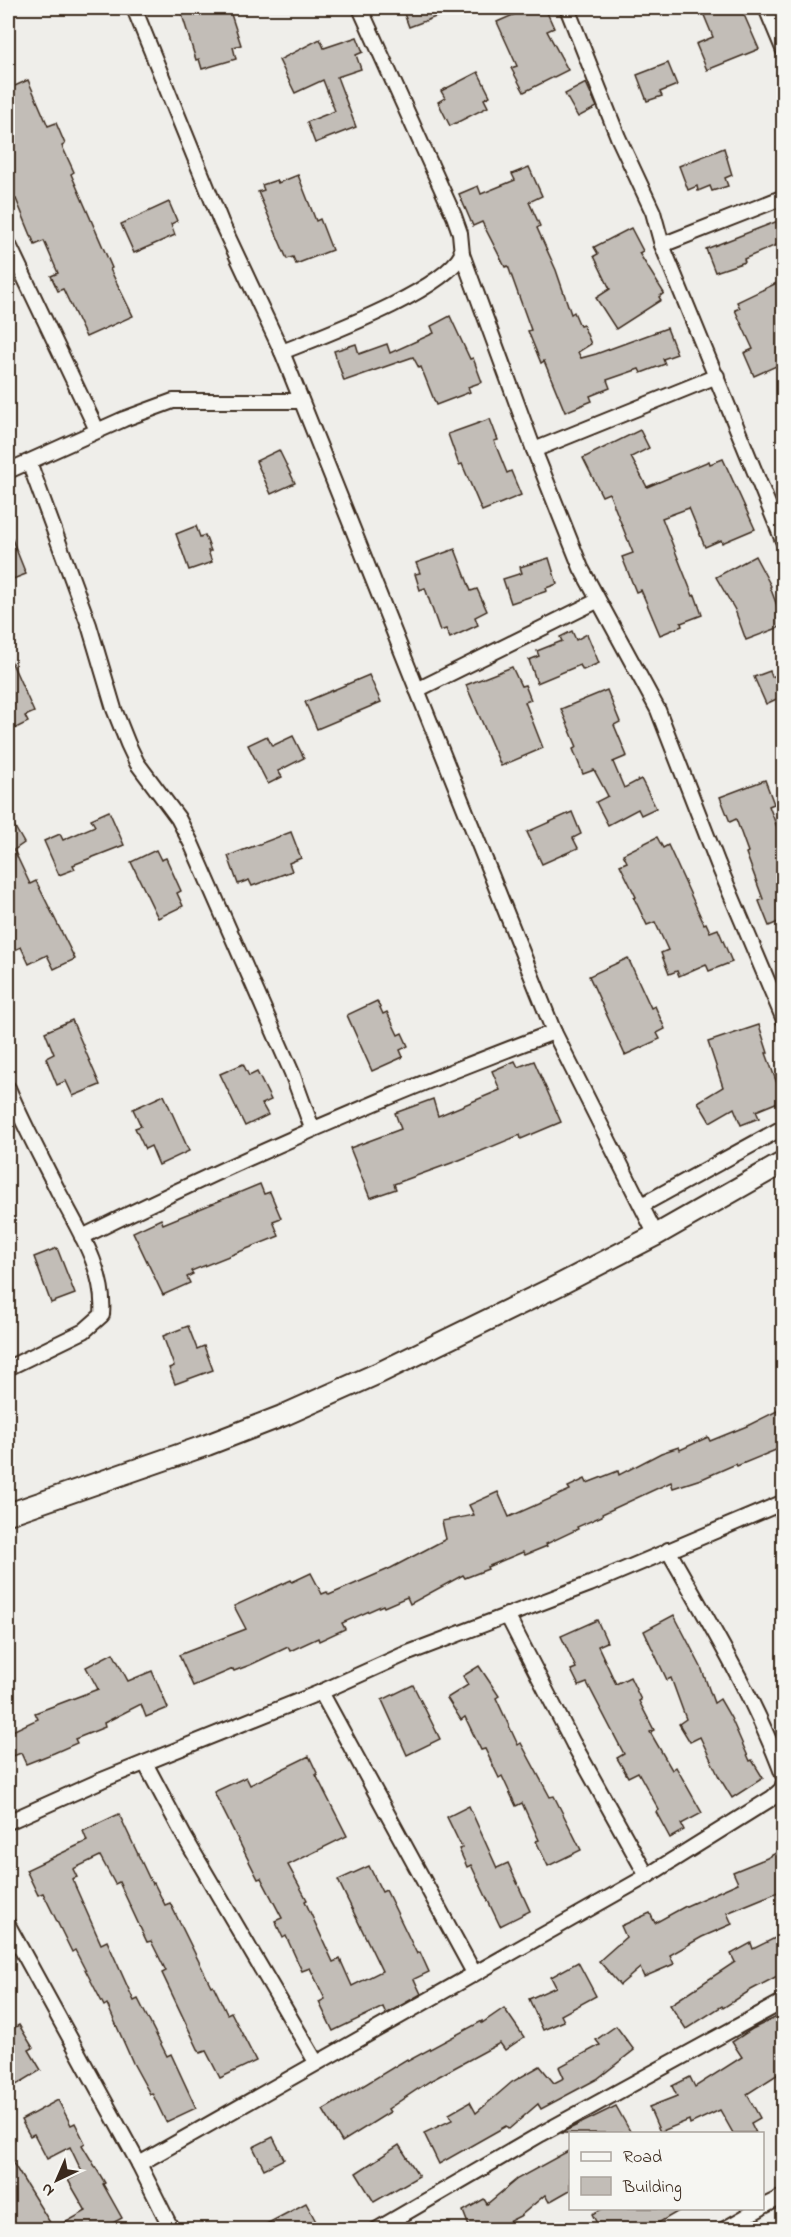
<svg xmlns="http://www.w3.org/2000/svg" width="791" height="2237" font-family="'Indie Flower',sans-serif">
<rect width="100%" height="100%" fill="#efeeea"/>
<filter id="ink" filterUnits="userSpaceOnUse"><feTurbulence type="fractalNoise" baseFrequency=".0167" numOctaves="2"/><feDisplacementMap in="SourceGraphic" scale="12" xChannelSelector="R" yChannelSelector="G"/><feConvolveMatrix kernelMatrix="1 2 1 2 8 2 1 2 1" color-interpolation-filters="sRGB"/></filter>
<g filter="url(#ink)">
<!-- building -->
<g fill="#c2bdb7" stroke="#3b2a1e" stroke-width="1.5">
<path d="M180,8H229L241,45L233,47L236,59L202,69L199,59L196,60Z"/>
<path d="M402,8H456L457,9L409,27Z"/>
<path d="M529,8H545L554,28L547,31L568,70L524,92L511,68L517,66L497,22Z"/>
<path d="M701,8H741L759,49L707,70L696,44L713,37Z"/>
<path d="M357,37L363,52L356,55L361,69L337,77L356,127L315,143L307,122L335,111L323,80L295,93L279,60L320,39L324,48Z"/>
<path d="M668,63L677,85L660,92L662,96L647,101L637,75Z"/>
<path d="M478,72L490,96L484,99L488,107L450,126L438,102L445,98L441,91Z"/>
<path d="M28,80L48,126L56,123L65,144L62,146L74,172L71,174L112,268L110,269L133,316L86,337L63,289L58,291L51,276L58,273L44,241L35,245L16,199L13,200L8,188V144L15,140L8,124V89Z"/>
<path d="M586,83L597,107L578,117L565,94Z"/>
<path d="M724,148L732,175L725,178L728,186L712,191L710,186L698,191L697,186L688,190L679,166Z"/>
<path d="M529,167L542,196L529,202L540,226L537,228L556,270L571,314L574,312L580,326L583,325L591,344L578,352L581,358L596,354L667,328L677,354L663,359L665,364L641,373L639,369L607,380L610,388L590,396L592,401L565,412L544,361L541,363L528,331L531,330L508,266L505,267L482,222L473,226L459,194L478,186L481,194L515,180L512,174Z"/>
<path d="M298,175L316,221L320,219L332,250L296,264L293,257L287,259L258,192L264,190L262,185L277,180L278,183Z"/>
<path d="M169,202L177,221L171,224L175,235L134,253L121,224Z"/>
<path d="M783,219V242L744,259L745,262L715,272L706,249Z"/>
<path d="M631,228L643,251L639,253L664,293L659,297L661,300L616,329L596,298L610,289L594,256L598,254L594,247Z"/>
<path d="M783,280V363L754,376L744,353L753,349L735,310L740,308L737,302Z"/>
<path d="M450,316L470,359L473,358L482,382L468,387L470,392L436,405L421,367L419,368L413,357L344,381L334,351L356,344L359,354L387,344L390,353L434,333L431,326Z"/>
<path d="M490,419L498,440L494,441L507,473L511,471L521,495L482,511L462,464L459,465L448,434Z"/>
<path d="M640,430L649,448L631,457L647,487L709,461L710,464L723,459L755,529L722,543L721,540L705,547L689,508L662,518L693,596L695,595L702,615L681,623L682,626L660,635L641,590L636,592L622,557L633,553L609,493L602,496L583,458Z"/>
<path d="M279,450L295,483L271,494L256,461Z"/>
<path d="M196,526L200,537L205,535L211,551H208L212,562L189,570L176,534Z"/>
<path d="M8,529L26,574L8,581Z"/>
<path d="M455,549L471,591L477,589L487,611L475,617L478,625L450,638L446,629L440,631L425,588L420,590L415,574L420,573L416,563Z"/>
<path d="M755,556L771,586L770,587L779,611L783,609V626L746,640L735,610L716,577Z"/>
<path d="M549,558L557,584L546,588L547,591L511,603L503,579L522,573L520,567Z"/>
<path d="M572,631L576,640L587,634L599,663L583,670L580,665L537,683L529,660L539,656L537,651L562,641L560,637Z"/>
<path d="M8,654L34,712L25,716L28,722L8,732Z"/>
<path d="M512,667L521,686L525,685L531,700L525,702L543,748L501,766L466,685Z"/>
<path d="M770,671L772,677L783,672V696L766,704L754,677Z"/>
<path d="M369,675L381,702L317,729L305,702Z"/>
<path d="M607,690L620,722L614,725L627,756L613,762L624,788L641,779L656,808L641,815L638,809L608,825L596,802L608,796L594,770L583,774L573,749L577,747L561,709Z"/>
<path d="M267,736L272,746L293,736L304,758L278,771L282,777L268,784L248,745Z"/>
<path d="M765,780L774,804L769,806L783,843V920L769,926L759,901L763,899L746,853L748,852L736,819L730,822L720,797Z"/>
<path d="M109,811L124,845L73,865L75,869L59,875L44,841L60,834L63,840L95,826L91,819Z"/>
<path d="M572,812L581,834L573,838L578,848L542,864L527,832Z"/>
<path d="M8,815L24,843L14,850L30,884L36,881L75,959L54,969L47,955L29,964L21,947L8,953Z"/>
<path d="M291,832L301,858L289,863L292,871L252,886L249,880L238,884L228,856Z"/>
<path d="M657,837L663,848L668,845L704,924L706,923L710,932L718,929L732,962L709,971L706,964L679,976L677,971L669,974L661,953L668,950L655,922L647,925L634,898L636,897L620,865L627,862L623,854Z"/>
<path d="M156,850L161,860L166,858L181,891L177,893L183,906L158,918L131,862Z"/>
<path d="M628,958L651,1008L655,1006L665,1029L657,1033L660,1039L625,1055L589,976Z"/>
<path d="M377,1001L383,1014L387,1012L398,1035L402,1033L408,1046L400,1050L403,1057L372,1071L347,1015Z"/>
<path d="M72,1020L100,1085L73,1096L66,1081L57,1085L46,1058L54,1054L45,1032Z"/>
<path d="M759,1025L768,1053H766L783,1100L756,1111L759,1118L741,1125L734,1108L710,1122L698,1102L723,1087L708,1042Z"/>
<path d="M515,1061L518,1067L534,1061L561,1122L521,1139L520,1135L457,1161L394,1184L396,1189L370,1198L350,1148L401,1129L395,1113L433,1099L438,1116L500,1090L492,1071Z"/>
<path d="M243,1064L249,1076L257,1072L271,1100L262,1104L268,1115L245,1126L220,1074Z"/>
<path d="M164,1095L189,1151L159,1165L151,1146L145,1149L135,1128L141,1126L133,1109Z"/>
<path d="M260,1184L264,1194L270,1192L281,1218L273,1221L279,1236L191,1271L193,1274L187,1277L190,1283L163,1295L133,1232L161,1219L163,1224Z"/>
<path d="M57,1248L75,1294L51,1303L34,1257Z"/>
<path d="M188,1326L197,1349L204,1346L213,1370L175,1384L169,1368L174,1366L163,1336Z"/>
<path d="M783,1408V1447L737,1466L736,1464L704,1478L673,1488L671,1482L602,1514V1516L577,1527L578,1529L546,1544L547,1546L525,1555L523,1552L487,1567L488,1569L465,1578L463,1575L410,1604L407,1597L384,1607L383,1605L342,1623L345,1629L319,1641L318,1638L290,1651L288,1647L250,1665L234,1671L233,1669L193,1686L179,1655L246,1629L234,1606L291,1580L292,1582L311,1573L322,1594L327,1592L329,1595L391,1568L446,1539L442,1521L474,1515L469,1505L498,1492L509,1517L570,1490L568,1487L585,1479L587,1483L618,1471L619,1475L661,1453L679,1447L680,1450L708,1437L710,1441L747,1426Z"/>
<path d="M674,1615L701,1667L714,1703L720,1699L731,1718L750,1761L752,1760L763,1778L732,1798L719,1777L700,1737L690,1742L679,1724L686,1719L671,1678L667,1680L644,1631Z"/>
<path d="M597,1620L607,1642L598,1646L616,1684L630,1677L641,1700L639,1701L654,1730L650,1732L672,1770L676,1767L702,1813L681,1824L684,1830L670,1838L656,1812L659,1810L638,1772L628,1777L617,1758L624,1754L587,1683L579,1686L571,1670L576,1668L561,1636Z"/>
<path d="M113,1653L128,1681L152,1671L168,1708L146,1717L141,1704L104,1723L105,1727L75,1739L77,1743L54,1753L26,1764L21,1753L8,1758V1733L38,1719L35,1713L98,1689L86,1667Z"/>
<path d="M479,1666L499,1696L496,1698L518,1745L521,1743L550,1797L554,1796L581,1850L548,1866L536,1841L539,1840L522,1803L516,1806L502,1776L499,1778L485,1749L481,1750L465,1717L461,1720L447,1698L468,1685L463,1676Z"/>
<path d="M413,1685L440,1739L407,1755L382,1700Z"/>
<path d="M309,1756L318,1775H316L347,1836L288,1865L307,1900L305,1901L333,1962L340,1959L352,1986L382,1971L338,1880L369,1866L382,1892L386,1890L417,1954L420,1952L429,1972L414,1979L421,1994L386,2014L383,2007L333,2031L319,2002L325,1999L310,1968L302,1971L286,1936L283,1938L275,1921L282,1918L261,1878L258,1879L214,1792L246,1777L250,1785Z"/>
<path d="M469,1806L497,1868L508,1863L530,1911L500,1926L471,1865L467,1867L459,1849L462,1848L447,1817Z"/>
<path d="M119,1814L152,1884L154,1883L165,1905L170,1903L211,1986L213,1985L227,2014L231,2012L256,2061L220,2078L206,2051L200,2053L162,1973L166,1971L151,1941L147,1942L119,1882L115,1884L100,1856L73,1869L77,1877L72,1879L101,1944L107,1941L134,2001L138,1999L167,2056L171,2054L196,2108L166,2122L152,2093L150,2094L133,2063L107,2004L104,2006L75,1950L72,1952L43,1893L38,1895L26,1870L87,1841L83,1831Z"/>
<path d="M783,1849V1890L727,1913L732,1924L702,1937L670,1955L674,1964L644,1977L640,1968L620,1985L599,1961L626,1937L621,1926L650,1913L655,1923L684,1907L738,1883L733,1872L767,1858Z"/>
<path d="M783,1934V1973L751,1990L723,2008L722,2006L686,2029L670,2005L735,1962L731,1954L751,1943L753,1949Z"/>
<path d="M578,1962L596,1996L561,2015L564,2021L543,2030L529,1999L556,1987L551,1977Z"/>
<path d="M504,2008L524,2037L505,2050L500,2043L430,2081L388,2109L390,2112L342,2142L323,2110L407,2059L408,2061L482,2021V2023Z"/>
<path d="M783,2014V2071L747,2094L760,2118L751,2123L756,2133H733L720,2110L690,2124L689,2120L660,2132L649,2107L677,2096L672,2086L690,2077L695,2087L742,2057L732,2042L752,2029Z"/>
<path d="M19,2025L33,2048L29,2050L41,2070L8,2090V2031Z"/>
<path d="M616,2026L634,2050L597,2079L541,2109L538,2104L509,2129L506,2126L439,2164L424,2133L452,2120L449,2114L470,2102L476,2113L512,2082L540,2066L554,2083L564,2078L559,2067L600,2045L596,2040Z"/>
<path d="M58,2100L71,2125L75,2123L85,2143L82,2145L105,2183L103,2184L122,2218L102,2229H8V2155L54,2229L86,2211L68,2180L82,2172L70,2147L47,2159L34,2134L30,2136L21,2120Z"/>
<path d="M616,2106L631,2133H561Z"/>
<path d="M273,2137L284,2159L264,2169L253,2147Z"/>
<path d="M399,2145L419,2176L374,2202L356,2173Z"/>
<path d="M570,2150V2190L549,2202L545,2195L520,2216L494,2229H470L463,2211L484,2199L487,2204L517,2179Z"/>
<path d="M306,2203L320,2229H257Z"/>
<path d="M604,2208H684L648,2229H600L592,2214Z"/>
</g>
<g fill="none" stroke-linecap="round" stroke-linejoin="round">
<!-- street casing -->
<g stroke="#3b2a1e" stroke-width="18">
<g id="street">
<path d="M134,8L221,222L282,352L554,1032L656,1235"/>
<path d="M567,8L618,137L653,212L662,245L784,543"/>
<path d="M766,8L784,51"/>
<path d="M8,243L97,430"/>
<path d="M662,245L784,197"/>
<path d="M462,254L534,450L581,568L658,710L718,864L784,1020"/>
<path d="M282,352C324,335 442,292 462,254L460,233L454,216L360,8"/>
<path d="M534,450L717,376"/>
<path d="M29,462L89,625L114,709L128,744L137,763L178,818L191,843L292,1073L312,1128"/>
<path d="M8,471L124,419L173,401H300"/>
<path d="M417,690L597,601"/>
<path d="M8,1088C23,1124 41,1157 58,1191C78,1229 106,1271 102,1315L84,1331L8,1368"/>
<path d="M642,1205L784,1127"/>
<path d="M82,1237C236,1161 393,1092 554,1032"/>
<path d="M668,1550C710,1624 755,1698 784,1778"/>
<path d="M507,1615L573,1743L647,1876"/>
<path d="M321,1692L474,1973"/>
<path d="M145,1763L185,1838L316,2062"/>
<path d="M8,1822L102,1780L321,1692L403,1655L590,1584L784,1502"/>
<path d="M8,1925L139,2164L172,2230"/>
<path d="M139,2164L647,1876L772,1798L782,1789L784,1781"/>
<path d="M762,2207L784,2196"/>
<path d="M376,2230L541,2134L784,2001"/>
<path d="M723,2230L761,2208"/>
</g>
</g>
<!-- secondary casing -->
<g stroke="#3b2a1e" stroke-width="24">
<path id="secondary" d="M8,1514L207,1445L282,1416L381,1372L559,1285L656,1235L784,1162"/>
</g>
<!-- street -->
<use href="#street" stroke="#f6f6f2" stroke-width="14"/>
<!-- secondary -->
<use href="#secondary" stroke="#f6f6f2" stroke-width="20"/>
</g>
</g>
<!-- margin -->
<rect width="791" height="2237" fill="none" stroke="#f6f6f2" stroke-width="30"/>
<rect x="15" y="15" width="761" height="2207" fill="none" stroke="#3b2a1e" stroke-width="2" filter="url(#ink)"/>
<!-- legend -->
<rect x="569" y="2132" width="195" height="78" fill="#f6f6f2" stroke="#aba49d" stroke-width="1.5"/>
<rect x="581" y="2152" width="30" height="9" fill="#f6f6f2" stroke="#aba49d" stroke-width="1.5"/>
<text x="623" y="2162" font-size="18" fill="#3b2a1e">Road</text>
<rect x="581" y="2177" width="30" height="18" fill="#c2bdb7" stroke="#aba49d" stroke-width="1.5"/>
<text x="623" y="2192" font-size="18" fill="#3b2a1e">Building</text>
<!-- north arrow -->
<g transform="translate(57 2180) rotate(224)" stroke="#f6f6f2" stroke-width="4.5" paint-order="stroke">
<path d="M0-4.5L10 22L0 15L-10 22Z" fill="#3b2a1e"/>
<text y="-9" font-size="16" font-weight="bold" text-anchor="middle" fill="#3b2a1e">N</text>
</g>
</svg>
